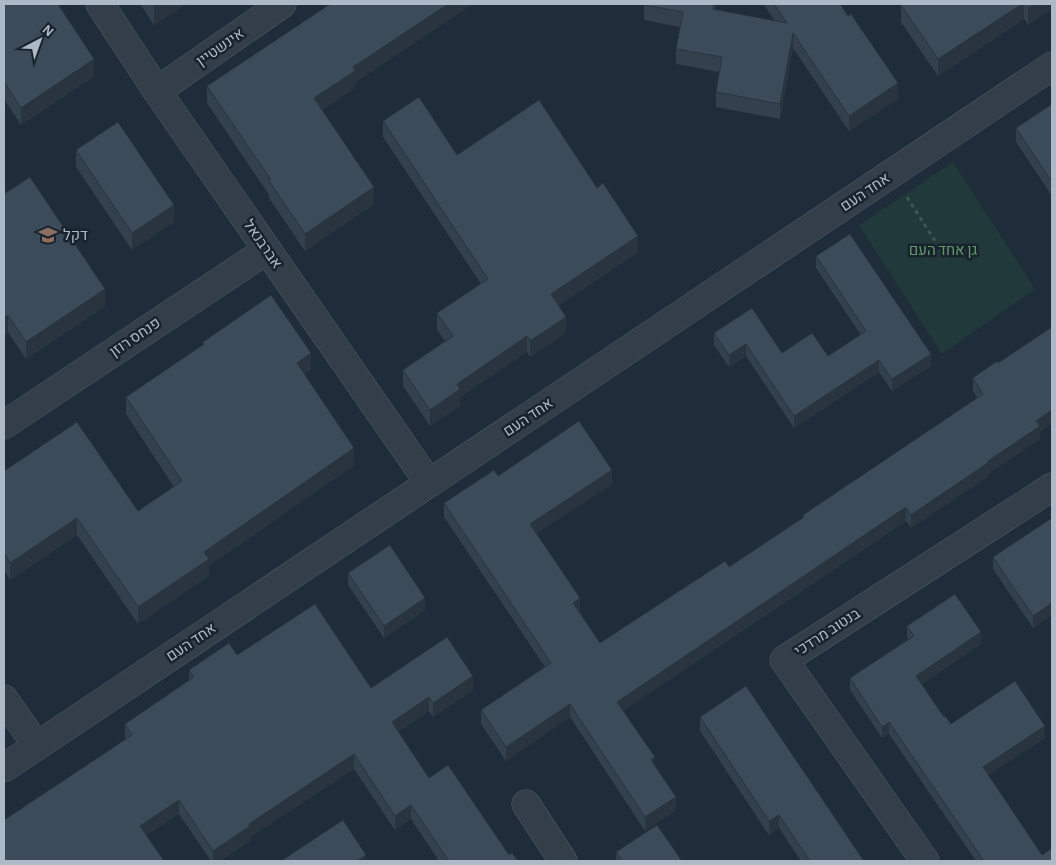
<svg xmlns="http://www.w3.org/2000/svg" width="1056" height="865" font-family="'Alegreya Sans',Heebo,sans-serif">
<rect width="100%" height="100%" fill="#1f2c39"/>
<!-- green -->
<path fill="#21393a" d="M953,162L1035,289L942,354L859,225Z"/>
<g fill="none" stroke-linecap="round" stroke-linejoin="round">
<!-- street casing -->
<g stroke="#505c67" stroke-width="29">
<g id="street">
<path d="M100,4L157,91L429,483"/>
<path d="M157,91L282,4"/>
<path d="M4,425L267,250"/>
<path d="M4,699L37,746"/>
<path d="M4,768L1052,66"/>
<path d="M526,804L563,861"/>
<path d="M925,861L784,660L1052,487"/>
</g>
</g>
<!-- path -->
<path stroke="#3f5657" stroke-width="3" stroke-dasharray="4 4" stroke-linecap="butt" d="M907,197L946,258"/>
<!-- street -->
<use href="#street" stroke="#333e49" stroke-width="28"/>
</g>
<!-- wall -->
<g fill="#33404d">
<path d="M140,4H186L154,25Z"/>
<path d="M644,4H717L716,10L775,21L763,4H840L898,99L849,131L793,48L780,119L716,107V92L719,72L676,64V49L680,27L644,20Z"/>
<path d="M902,4H1052V9L1028,25L1024,19L938,76L901,22V5Z"/>
<path d="M4,6L94,76L21,125L4,99Z"/>
<path d="M355,83V88L322,110L374,204L305,251L269,198V195L207,103V86Z"/>
<path d="M1052,104V196L1016,142V128Z"/>
<path d="M383,121L457,155L638,252L558,306L566,333L530,357L527,352L460,397V406L430,426L403,386V370L445,341L437,330V313L481,284L383,137Z"/>
<path d="M76,150L174,222L132,250L76,167Z"/>
<path d="M4,194L105,306L26,359L8,332Z"/>
<path d="M816,256L931,366L892,391L879,372L794,428L746,356L729,367L714,345V333L782,353L828,356L861,335L816,268Z"/>
<path d="M1052,327V423L1040,432V439L989,473V476L911,528L906,521L623,711L655,765L676,810L645,831L570,717L506,761L481,724V710L545,667L444,517V503L498,476L612,484L536,534L580,612L600,643L729,567L803,518V515L977,398L973,391V378L998,363Z"/>
<path d="M203,342L311,370L304,374L354,465L209,566V576L138,624L77,535L10,580L4,570V471L138,511L174,487L126,414V397L203,345Z"/>
<path d="M1052,518V615L1033,628L993,569V557Z"/>
<path d="M348,573L425,610L384,638L348,585Z"/>
<path d="M907,626L981,644L922,684L944,717L951,724L1045,738L988,775L1042,855L1052,861H976L889,734L882,738L850,690V678L908,639L907,638Z"/>
<path d="M237,655L371,688L473,690L433,717L429,711L398,732L429,778L509,855L518,861H439L411,819L395,830L354,769L250,837V841L220,861H211L179,814L4,861L126,739L125,738V724L189,680V670Z"/>
<path d="M700,717L864,861H801L779,828L769,835L700,731Z"/>
<path d="M616,852L682,861H616Z"/>
</g>
<!-- shaded-wall -->
<g fill="#29343e">
<path d="M157,4H186L154,25V6Z"/>
<path d="M448,4H473L355,83V88L314,115V98L353,67Z"/>
<path d="M714,4H717L713,25V9Z"/>
<path d="M1022,4H1024V19L938,76V59Z"/>
<path d="M1034,4H1052V9L1028,25V8Z"/>
<path d="M793,33V48L780,119V104Z"/>
<path d="M94,59V76L21,125V108Z"/>
<path d="M898,83V99L849,131V116Z"/>
<path d="M374,187V204L305,251V234Z"/>
<path d="M174,205V222L132,250V233Z"/>
<path d="M638,236V252L551,311V294Z"/>
<path d="M105,289V306L26,359V342Z"/>
<path d="M8,315V332L4,335V318Z"/>
<path d="M566,317V333L530,357V341Z"/>
<path d="M527,336V352L460,397V406L430,426V410L457,384Z"/>
<path d="M746,344V356L729,367V355Z"/>
<path d="M311,353V370L297,380V363Z"/>
<path d="M931,354V366L892,391V379Z"/>
<path d="M879,360V372L794,428V416Z"/>
<path d="M1052,410V423L1040,432V439L989,473V476L911,528V515L988,461L1036,421Z"/>
<path d="M354,448V465L209,566V576L138,624V607L204,552Z"/>
<path d="M612,470V484L530,538V524Z"/>
<path d="M906,507V521L617,715V702Z"/>
<path d="M77,518V535L10,580V563Z"/>
<path d="M425,598V610L384,638V626Z"/>
<path d="M580,598V612L573,603Z"/>
<path d="M1052,603V615L1033,628V616Z"/>
<path d="M981,632V644L916,688V676Z"/>
<path d="M473,676V690L433,717V703Z"/>
<path d="M429,697V711L392,736V722Z"/>
<path d="M570,704V717L506,761V747Z"/>
<path d="M889,722V734L882,738V727Z"/>
<path d="M1045,726V738L983,779V767Z"/>
<path d="M354,754V769L250,837V841L220,861H213V851L249,824Z"/>
<path d="M655,757V771L651,760Z"/>
<path d="M676,797V810L645,831V817Z"/>
<path d="M179,800V814L140,840V826Z"/>
<path d="M411,805V819L395,830V816Z"/>
<path d="M779,815V828L769,835V821Z"/>
<path d="M366,855V861H357Z"/>
</g>
<!-- building -->
<g fill="#3b4b59" stroke="#29343e">
<path d="M8,4H58L94,59L21,108L4,82V6Z"/>
<path d="M330,4H448L353,67L355,71L314,98L374,187L305,234L269,181L271,180L207,86Z"/>
<path d="M644,4H714L713,9L787,23L774,4H840L848,16L851,14L898,83L849,116L793,33L780,104L716,92L722,57L676,49L683,12L644,5Z"/>
<path d="M902,4H1022L938,59L901,5Z"/>
<path d="M1025,4H1034L1028,8Z"/>
<path d="M419,97L457,155L539,100L597,188L603,183L638,236L551,294L566,317L530,341L527,336L457,384L460,389L430,410L403,370L453,336L437,313L488,279L383,121Z"/>
<path d="M1052,104V182L1016,128Z"/>
<path d="M118,122L174,205L132,233L76,150Z"/>
<path d="M30,177L105,289L26,342L8,315L4,318V194Z"/>
<path d="M850,234L931,354L892,379L879,360L794,416L746,344L729,355L714,333L752,308L782,353L812,333L828,356L866,331L816,256Z"/>
<path d="M271,295L311,353L297,363L354,448L204,552L209,559L138,607L77,518L10,563L4,553V471L77,422L138,511L182,481L126,397L204,344L203,342Z"/>
<path d="M1052,327V410L1036,421L1040,426L988,461L989,462L911,515L906,507L617,702L655,757L651,760L676,797L645,817L570,704L506,747L481,710L551,663L444,503L494,470L498,476L579,421L612,470L530,524L580,598L573,603L600,643L725,561L729,567L804,517L803,515L983,394L973,378L997,361L998,363Z"/>
<path d="M1052,518V603L1033,616L993,557Z"/>
<path d="M390,545L425,598L384,626L348,573Z"/>
<path d="M955,594L981,632L916,676L944,717L945,716L951,724L1015,681L1045,726L983,767L1042,855L1052,848V861H984L889,722L882,727L850,678L914,636L907,626Z"/>
<path d="M315,604L371,688L447,637L473,676L433,703L429,697L392,722L429,778L448,765L509,855L512,853L518,861H449L411,805L395,816L354,754L249,824L250,826L213,851L179,800L140,826L164,861H4V820L132,735L125,724L194,677L189,670L229,643L237,655Z"/>
<path d="M746,686L864,861H810L779,815L769,821L700,717Z"/>
<path d="M343,820L366,855L357,861H281Z"/>
<path d="M657,825L682,861H622L616,852Z"/>
</g>
<!-- icons -->
<defs>
<g id="school-bare" transform="scale(1.5)"><path d="M0-5L7-2L0 1L-7-2ZM-4 1L0 2.5L4 1V4Q0 6-4 4Z" fill="#8d6e63" stroke="#18232e" stroke-width="2.5" paint-order="stroke"/></g>
</defs>
<g fill-rule="evenodd">
<use href="#school-bare" x="48" y="235"/>
</g>
<g text-anchor="middle" stroke-width="5" stroke-linejoin="round" paint-order="stroke">
<!-- street labels -->
<g font-size="15" fill="#adb9c6" stroke="#18232e">
<text transform="translate(220 47) rotate(-35)" y="5">אינשטיין</text>
<text transform="translate(865 192) rotate(-34)" y="5">אחד העם</text>
<text transform="translate(263 244) rotate(55)" y="5">אברבנאל</text>
<text transform="translate(135 337) rotate(-34)" y="5">פנחס רוזן</text>
<text transform="translate(528 417) rotate(-34)" y="5">אחד העם</text>
<text transform="translate(827 632) rotate(-33)" y="5">בנטוב מרדכי</text>
<text transform="translate(191 642) rotate(-34)" y="5">אחד העם</text>
</g>
<!-- poi labels -->
<g font-size="15" fill="#adb9c6" stroke="#18232e" text-anchor="start">
<text x="63" y="240">דקל</text>
</g>
<!-- park labels -->
<g font-size="15" fill="#63986b" stroke="#18232e">
<text x="943" y="255">גן אחד העם</text>
</g>
</g>
<!-- border -->
<rect width="1056" height="865" fill="none" stroke="#adb9c6" stroke-width="10"/>
<!-- north arrow -->
<g transform="translate(40 40) rotate(41)" stroke="#18232e" stroke-width="4" paint-order="stroke">
<path d="M0-4L9 19L0 12L-9 19Z" fill="#adb9c6"/>
<text y="-8" font-size="14" font-weight="bold" text-anchor="middle" fill="#adb9c6">N</text>
</g>
</svg>
